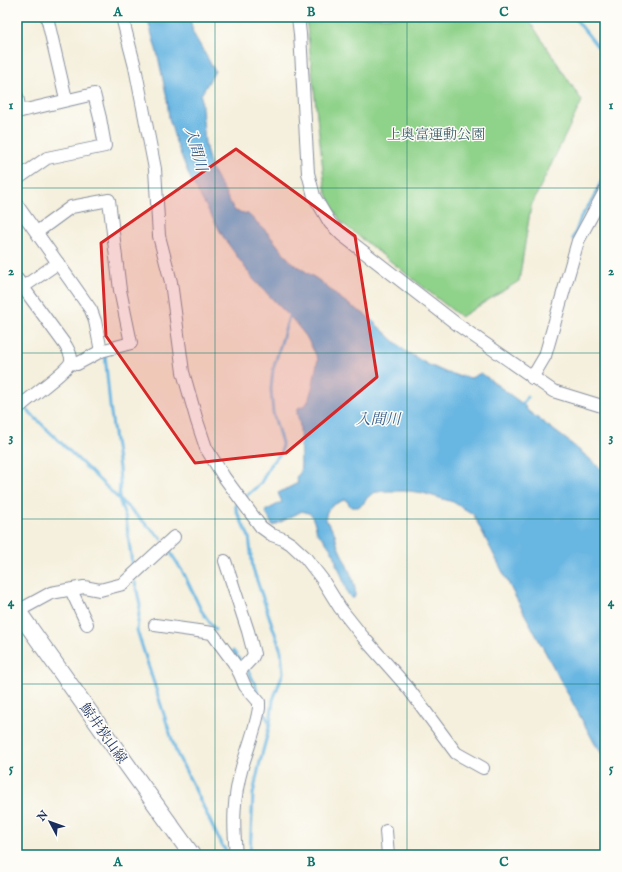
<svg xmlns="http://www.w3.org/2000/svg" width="622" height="872" font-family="'IM FELL English','Noto Serif JP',serif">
<rect width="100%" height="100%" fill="#fdfcf7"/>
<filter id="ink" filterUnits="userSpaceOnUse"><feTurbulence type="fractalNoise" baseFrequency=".025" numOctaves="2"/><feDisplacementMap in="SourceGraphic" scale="8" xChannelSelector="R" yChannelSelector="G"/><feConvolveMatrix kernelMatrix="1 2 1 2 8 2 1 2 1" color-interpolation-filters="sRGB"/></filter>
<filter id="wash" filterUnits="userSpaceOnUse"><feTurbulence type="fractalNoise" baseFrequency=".012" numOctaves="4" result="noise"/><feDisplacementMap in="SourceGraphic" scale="16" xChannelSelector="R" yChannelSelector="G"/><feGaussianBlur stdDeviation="0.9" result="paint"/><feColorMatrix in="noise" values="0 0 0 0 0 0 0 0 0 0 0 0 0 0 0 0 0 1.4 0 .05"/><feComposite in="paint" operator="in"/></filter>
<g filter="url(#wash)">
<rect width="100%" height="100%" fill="#f5f0dd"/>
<!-- green -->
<path fill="#8fd28a" stroke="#558074" d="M306,17H527L582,101L531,206L519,281L461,317L342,223L332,207L325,188Z"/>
<!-- water -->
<path fill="#68b6e2" stroke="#4272a0" d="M147,17H190L193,33L215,71L201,95L205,144L211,168L235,211L248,214L266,231L291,262L320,281L336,295L351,306L366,315L405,351L427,364L447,373L471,378L481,373L524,405L528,411L567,440L605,472V758L595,744L516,598L473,514L453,502L423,493L409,491H383L373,493L367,498L364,503L358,507H351L346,500H344C337,503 327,507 326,515C324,522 333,528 335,534C336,538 336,542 338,546C342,557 360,587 354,598H351L347,592L340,571L336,564V560L334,554L323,538L317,533L315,524L311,514L302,511L273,526L265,511L282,502L278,493L298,483L296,477L300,473L301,465L300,426L297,413L298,408L303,406L308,402L312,388L318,359L306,336L293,320L254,280L224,238L191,180L176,142L169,118L167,99L158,56Z"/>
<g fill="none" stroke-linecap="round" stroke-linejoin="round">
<!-- stream -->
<g stroke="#68b6e2" stroke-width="3">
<path d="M574,17L597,46L605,54"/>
<path d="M573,239L581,217L593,199L605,174"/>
<path d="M105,354L110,406L119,468L120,483L119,499L126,519L132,564"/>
<path d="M521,407L527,397"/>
<path d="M25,408L119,499L162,539"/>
<path d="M243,499L261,483L270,465L281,453L282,443L273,413L271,389L273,370L290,313"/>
<path d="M239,502L236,505V510L249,537L253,569L281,651L283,673L273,700L270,724L259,766L253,794L250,855"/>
<path d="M169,550L184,574L201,610L215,630"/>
<path d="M135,582L140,605L137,630L176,752L194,787L221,844L229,855"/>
<path d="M233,651L243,664"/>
<path d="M247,668L255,684L258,694"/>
<path d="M263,711L270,724"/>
</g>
</g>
</g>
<g filter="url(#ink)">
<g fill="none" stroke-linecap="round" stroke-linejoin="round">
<!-- minor casing -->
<g stroke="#88909e" stroke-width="14">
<g id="minor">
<path d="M47,17L66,99"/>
<path d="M122,17L135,67L155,169L159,236L171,282L183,372L197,421L206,448L224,477L261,527L272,535L283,539L291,544L305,557L322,579L340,608L363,637L408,688L456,753L483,768"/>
<path d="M298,17L300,34L308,173L314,196L330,223L342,235L458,325L553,391L605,407"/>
<path d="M17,96L20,111"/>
<path d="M17,112L94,94L100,118L105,146L47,158L17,179"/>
<path d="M17,205L91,310L95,321L101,351"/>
<path d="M37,232L71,207L109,200L120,290L131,343L101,351L77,364L71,362"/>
<path d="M17,279L66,346C68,350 72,355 71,361C69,370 27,399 17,409"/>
<path d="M23,287L58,263"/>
<path d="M532,378L545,356L578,241L605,191"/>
<path d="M225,561L248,631L254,654L252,658L239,672L245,686L259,702V708C256,728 248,747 242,767C233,799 233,822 236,855"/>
<path d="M71,590L87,624"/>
<path d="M18,611L51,593L84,587L100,590L123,584L174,537"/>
<path d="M155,625L212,633L234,663L239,672"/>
<path d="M386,831L388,855"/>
</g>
</g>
<!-- major casing -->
<g stroke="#88909e" stroke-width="18">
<path id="major" d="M17,610L115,748L192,855"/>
</g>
<!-- minor -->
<use href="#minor" stroke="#fff" stroke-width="12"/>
<!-- major -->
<use href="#major" stroke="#fff" stroke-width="16"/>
</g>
</g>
<!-- marked area -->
<path fill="#d62828" fill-opacity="0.2" stroke="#d62828" stroke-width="3" stroke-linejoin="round" d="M236,149L355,236L377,377L286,453L195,463L106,336L101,243Z"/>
<!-- grid -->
<path fill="none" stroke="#0f766e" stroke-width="1" stroke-opacity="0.55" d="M215,17V855M407,17V855M17,188H605M17,353H605M17,519H605M17,684H605"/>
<g text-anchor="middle" stroke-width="3" stroke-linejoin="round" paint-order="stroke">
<!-- park labels -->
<g font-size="14" fill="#3e606b" stroke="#fdfcf7">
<text x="436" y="139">上奥富運動公園</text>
</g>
<!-- street labels -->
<g font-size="14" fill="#1b2f5e" stroke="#fdfcf7">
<text transform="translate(104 733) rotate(55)" y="5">鯨井狭山線</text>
</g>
<!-- water labels -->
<g font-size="15" font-style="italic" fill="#365e8c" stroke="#fdfcf7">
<text transform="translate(196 149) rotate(74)" y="5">入間川</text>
<text x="378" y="424">入間川</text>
</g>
</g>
<!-- margin -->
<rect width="622" height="872" fill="none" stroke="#fdfcf7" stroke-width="44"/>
<!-- north arrow -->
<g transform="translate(50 822) rotate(311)" stroke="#fdfcf7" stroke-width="3" paint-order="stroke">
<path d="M0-3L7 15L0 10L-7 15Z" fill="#1b2f5e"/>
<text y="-6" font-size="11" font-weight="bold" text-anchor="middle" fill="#1b2f5e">N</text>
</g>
<rect x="22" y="22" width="578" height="828" fill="none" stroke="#0f766e" stroke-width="1.5"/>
<g font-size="13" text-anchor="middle" font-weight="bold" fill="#0f766e">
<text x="118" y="16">A</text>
<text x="311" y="16">B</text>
<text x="504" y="16">C</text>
<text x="11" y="109">1</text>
<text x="611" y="109">1</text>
<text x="11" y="275">2</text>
<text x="611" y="275">2</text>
<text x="11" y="441">3</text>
<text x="611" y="441">3</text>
<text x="11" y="606">4</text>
<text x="611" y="606">4</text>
<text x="11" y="772">5</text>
<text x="611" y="772">5</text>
<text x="118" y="866">A</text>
<text x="311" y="866">B</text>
<text x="504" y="866">C</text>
</g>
</svg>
